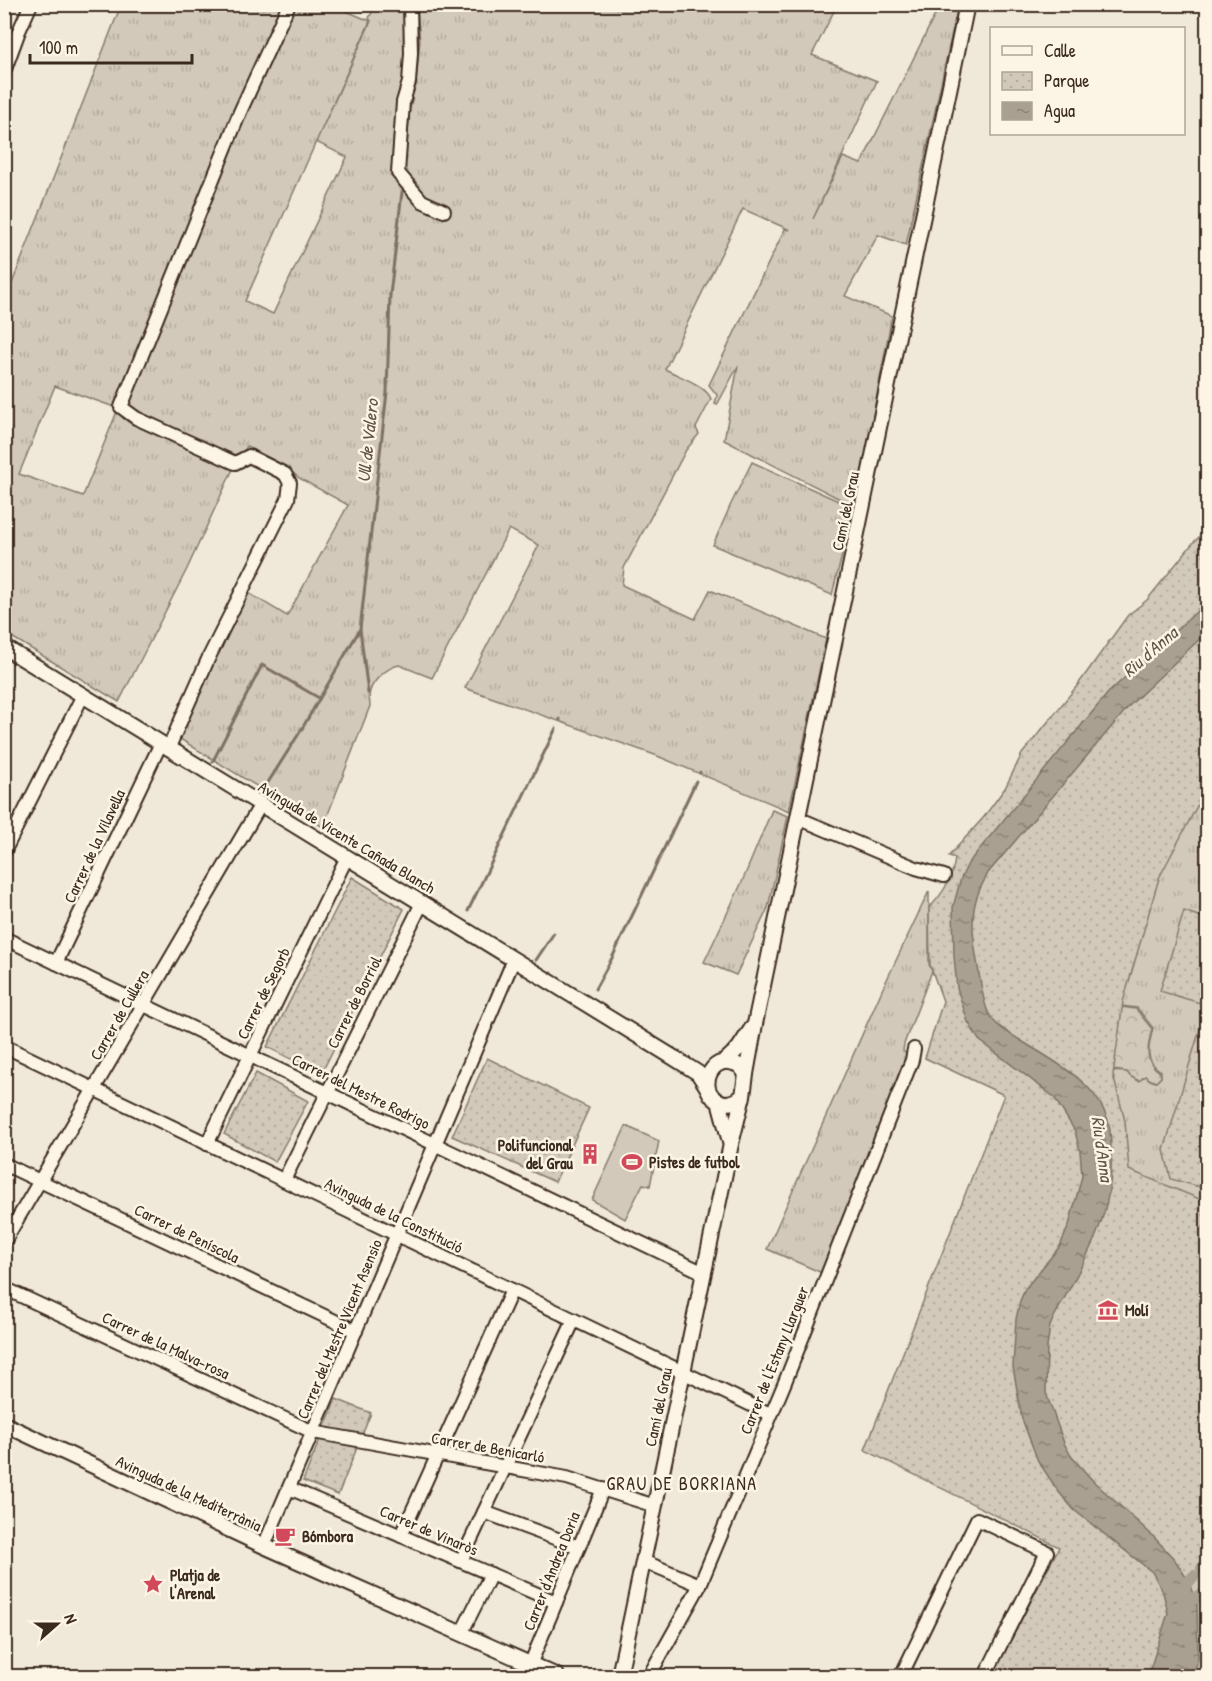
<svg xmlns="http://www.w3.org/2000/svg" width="1212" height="1681" font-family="'Patrick Hand',sans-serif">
<defs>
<pattern id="grass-tufts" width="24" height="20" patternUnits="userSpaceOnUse" patternTransform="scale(1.5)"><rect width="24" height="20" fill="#d2c9ba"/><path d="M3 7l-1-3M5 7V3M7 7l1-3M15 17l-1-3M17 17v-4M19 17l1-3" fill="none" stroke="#b5ad9f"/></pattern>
<pattern id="forest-crowns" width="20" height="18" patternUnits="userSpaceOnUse" patternTransform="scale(1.5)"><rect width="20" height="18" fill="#d2c9ba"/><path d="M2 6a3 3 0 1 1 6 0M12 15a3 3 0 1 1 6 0" fill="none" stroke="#b5ad9f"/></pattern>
<pattern id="park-dots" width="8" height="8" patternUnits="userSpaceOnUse" patternTransform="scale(1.5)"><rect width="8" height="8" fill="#d2c9ba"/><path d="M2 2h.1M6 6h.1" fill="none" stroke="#b5ad9f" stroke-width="1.8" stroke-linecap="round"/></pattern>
<pattern id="water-ripples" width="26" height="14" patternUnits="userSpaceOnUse" patternTransform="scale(1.5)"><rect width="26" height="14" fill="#aaa091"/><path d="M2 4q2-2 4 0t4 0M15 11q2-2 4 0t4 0" fill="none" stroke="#8c8376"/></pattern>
</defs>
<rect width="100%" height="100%" fill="#f0e9d9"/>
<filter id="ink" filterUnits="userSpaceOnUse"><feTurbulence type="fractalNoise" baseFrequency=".0167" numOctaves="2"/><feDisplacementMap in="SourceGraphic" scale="12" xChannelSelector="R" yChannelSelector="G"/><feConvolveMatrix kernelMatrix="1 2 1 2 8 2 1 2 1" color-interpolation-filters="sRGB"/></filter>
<g filter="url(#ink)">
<!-- grass -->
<g fill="url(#grass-tufts)" stroke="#867a6c" stroke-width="1.5">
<path d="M121,5H285L117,408L55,386L19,474L83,496L118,409L123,418L129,422L208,453L233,469L187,569L119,702L5,633L4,287L11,286Z"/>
<path d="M292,5H332L370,21L245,301L273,314L347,157L316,142L371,21L369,18L376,5H408L409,19L396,172L425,200L401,168L413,5H837L812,55L877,81L813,219L843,157L861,164L940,5H958L906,245L878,235L845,296L892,316L857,499L852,502L840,499L724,440L738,366L717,405L715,404L717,395L709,385L785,229L790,230L743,209L665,369C678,376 706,385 711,399L696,428L699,434L686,450L624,568L622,585L695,619L710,590L826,639L789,811L655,755L465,688L539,545L509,529L432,678L399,665C388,667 373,680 370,691C368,696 370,701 370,706L323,827L180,739L222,641L247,592L287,616L348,505L299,478L287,468L247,446L242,455H228L192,437L138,416L127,403L247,103Z"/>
<path d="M752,462L854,508L832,595L713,545L731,504Z"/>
<path d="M1207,710V1273L1131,1235L1108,1071L1127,1072L1130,1076L1139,1081L1145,1076L1150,1080L1156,1082L1161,1077V1071C1143,1061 1149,1045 1153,1028L1137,1008L1097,1003Z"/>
<path d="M772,810L788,816L768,908L736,975L704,962L742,882Z"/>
<path d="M929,891V964L932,971L904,1044L903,1051L909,1056L822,1273L767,1249L882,990Z"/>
</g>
<!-- forest -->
<path fill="url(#forest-crowns)" stroke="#867a6c" stroke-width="1.5" d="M1098,1004L1136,1009L1152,1029C1148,1045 1143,1062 1160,1072L1161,1077L1156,1082L1151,1080L1145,1076L1139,1081L1130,1076L1127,1072L1105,1069Z"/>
<!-- park -->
<g fill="url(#park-dots)" stroke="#867a6c" stroke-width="1.5">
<path d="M1207,529V787L1159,878L1123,1002L1113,1075L1125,1121L1129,1170L1207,1202V1676H992L1059,1547L865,1450L1004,1095L925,1058L943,1001L930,965L929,908C943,894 953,878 955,858L949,856L984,817L1005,788L1022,754L1077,686L1128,615L1147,600L1193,543Z"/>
<path d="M352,877L404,909L321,1074L267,1047Z"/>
<path d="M1184,911L1207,919V1189L1171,1179L1164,1150L1207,1005L1160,991Z"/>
<path d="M487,1058L589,1108L555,1182L452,1136Z"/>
<path d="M256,1073L308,1101L275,1162L224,1134Z"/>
<path d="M336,1399L371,1413L338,1495L303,1481Z"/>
</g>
<!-- garden -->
<path fill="#d2c9ba" stroke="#867a6c" stroke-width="1.5" d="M626,1126L659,1141L650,1186L643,1184L625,1219L592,1200Z"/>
<!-- water -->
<path fill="url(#water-ripples)" stroke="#7e7163" stroke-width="1.5" d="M1207,602V632L1130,705L988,873C985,880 980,887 978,894C970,914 973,939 977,961C979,973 983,1004 989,1014C995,1026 1009,1033 1020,1040C1054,1062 1099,1082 1109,1125C1111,1134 1111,1144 1111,1153C1115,1216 1083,1263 1054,1317L1050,1326L1047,1347L1046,1393L1064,1443L1071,1456L1094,1482L1153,1536L1175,1560L1186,1577L1197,1603L1198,1659L1193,1676H1148L1168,1613L1163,1592L1152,1572L1074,1510L1058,1491L1038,1461L1022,1419L1013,1367L1016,1319L1020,1301L1025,1289L1060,1246L1069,1225L1082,1176L1080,1151L1075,1131L1054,1097L979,1040L968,1022L957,988L954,956L953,907L961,878L969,862L1108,693Z"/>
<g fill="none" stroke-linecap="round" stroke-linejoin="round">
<!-- stream -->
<g stroke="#7e7163" stroke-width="3">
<path d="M415,86L419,41L416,4"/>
<path d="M406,147L409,109L412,98"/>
<path d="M368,693L360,629L387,392L390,295L402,192"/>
<path d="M560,720V719"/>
<path d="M213,761L262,665L319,698"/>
<path d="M700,773V772"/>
<path d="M262,792L300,732L360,629"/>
<path d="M468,911L556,728"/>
<path d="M536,960L554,933"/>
<path d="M595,989L612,958L696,781"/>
</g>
<!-- canal -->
<g stroke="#aaa091" stroke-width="12">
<path d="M1202,1568L1208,1562"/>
<path d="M1178,1593L1194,1576"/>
<path d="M1182,1604L1201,1595"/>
</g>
<!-- minor casing -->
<g stroke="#3b2a1e" stroke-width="16">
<g id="minor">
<path d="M410,4L411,53L409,82L403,102L398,173L422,201L444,211"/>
<path d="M4,72L19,31L31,4"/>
<path d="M169,747L209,657L288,499L290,483L285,474L249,456L235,463L136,418L121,407L240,112L289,4"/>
<path d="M798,818L916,868L944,876"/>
<path d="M4,852L83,695"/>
<path d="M4,938L704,1273"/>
<path d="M56,963L161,743"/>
<path d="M4,1046L770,1414"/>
<path d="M207,1144L347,857"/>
<path d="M4,1164L356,1331"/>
<path d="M284,1180L422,903"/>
<path d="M4,1242L261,804"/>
<path d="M4,1288L313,1432L567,1478L655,1506"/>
<path d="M289,1488L556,1602"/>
<path d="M484,1512L579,1547"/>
<path d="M401,1536L512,1290"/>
<path d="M264,1546L514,959"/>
<path d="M461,1561L574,1320"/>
<path d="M643,1561L700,1585"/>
<path d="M461,1634L491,1574"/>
<path d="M530,1665L603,1489"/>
<path d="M649,1676L700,1585L785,1382L912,1060L914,1049"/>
<path d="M901,1676L977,1519L1047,1552L985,1676"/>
</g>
</g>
<!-- tertiary casing -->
<g stroke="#3b2a1e" stroke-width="18">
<g id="tertiary">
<path d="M4,647L671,1056L698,1073L707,1087"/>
<path d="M724,1062L739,1048L752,1028"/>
<path d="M746,1074L755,1024L967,4"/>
<path d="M719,1101L730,1142"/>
<path d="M4,1424L264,1546L557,1676"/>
<path d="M619,1676L731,1144L743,1096L746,1074C744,1071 740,1065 736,1064C710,1052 695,1093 721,1102C730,1105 737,1101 743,1096"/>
</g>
</g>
<!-- minor -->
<use href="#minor" stroke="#fcf5e5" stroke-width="12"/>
<!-- tertiary -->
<use href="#tertiary" stroke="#fcf5e5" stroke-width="14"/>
</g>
</g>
<!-- icons -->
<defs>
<g id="building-bare" transform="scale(1.62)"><path d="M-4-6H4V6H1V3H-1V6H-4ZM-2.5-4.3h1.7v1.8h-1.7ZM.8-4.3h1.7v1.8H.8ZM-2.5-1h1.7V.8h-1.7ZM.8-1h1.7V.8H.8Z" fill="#d1495b" stroke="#fcf5e5" stroke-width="2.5" paint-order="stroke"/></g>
<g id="stadium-bare" transform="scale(1.62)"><path d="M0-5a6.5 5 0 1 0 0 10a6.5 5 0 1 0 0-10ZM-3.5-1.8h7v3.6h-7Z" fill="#d1495b" stroke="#fcf5e5" stroke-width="2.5" paint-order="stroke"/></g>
<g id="museum-bare" transform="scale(1.62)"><path d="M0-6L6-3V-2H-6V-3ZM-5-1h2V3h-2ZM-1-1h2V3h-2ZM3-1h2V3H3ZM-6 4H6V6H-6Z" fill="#d1495b" stroke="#fcf5e5" stroke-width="2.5" paint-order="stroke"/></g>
<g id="cafe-bare" transform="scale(1.62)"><path d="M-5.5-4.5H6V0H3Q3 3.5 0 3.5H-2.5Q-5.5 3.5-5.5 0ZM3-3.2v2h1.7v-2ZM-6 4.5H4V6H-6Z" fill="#d1495b" stroke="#fcf5e5" stroke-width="2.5" paint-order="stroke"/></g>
<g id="sight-bare" transform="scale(1.62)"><path d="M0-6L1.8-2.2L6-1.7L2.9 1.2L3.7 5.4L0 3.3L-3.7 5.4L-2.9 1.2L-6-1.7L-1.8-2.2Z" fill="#d1495b" stroke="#fcf5e5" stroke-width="2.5" paint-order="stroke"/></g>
</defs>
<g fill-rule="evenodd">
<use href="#building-bare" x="590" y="1154"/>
<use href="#stadium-bare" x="632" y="1162"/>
<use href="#museum-bare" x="1108" y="1310"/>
<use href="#cafe-bare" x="285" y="1536"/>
<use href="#sight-bare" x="153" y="1584"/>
</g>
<g text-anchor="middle" stroke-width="5" stroke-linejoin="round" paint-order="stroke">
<!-- street labels -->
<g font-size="16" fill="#3b2a1e" stroke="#fcf5e5">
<text transform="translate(845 511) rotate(-78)" y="6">Camí del Grau</text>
<text transform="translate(347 837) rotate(31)" y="6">Avinguda de Vicente Cañada Blanch</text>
<text transform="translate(94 846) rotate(-65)" y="6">Carrer de la Vilavella</text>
<text transform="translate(263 993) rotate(-64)" y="6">Carrer de Segorb</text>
<text transform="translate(354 1002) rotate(-63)" y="6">Carrer de Borriol</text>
<text transform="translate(119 1015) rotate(-60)" y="6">Carrer de Cullera</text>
<text transform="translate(361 1091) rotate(26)" y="6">Carrer del Mestre Rodrigo</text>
<text transform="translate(394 1215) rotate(26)" y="6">Avinguda de la Constitució</text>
<text transform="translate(187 1233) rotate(26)" y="6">Carrer de Peníscola</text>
<text transform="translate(339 1329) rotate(-67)" y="6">Carrer del Mestre Vicent Asensio</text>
<text transform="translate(166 1345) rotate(25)" y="6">Carrer de la Malva-rosa</text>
<text transform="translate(774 1360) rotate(-68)" y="6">Carrer de l'Estany Llarguer</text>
<text transform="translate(658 1407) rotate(-78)" y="6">Camí del Grau</text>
<text transform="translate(488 1447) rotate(10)" y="6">Carrer de Benicarló</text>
<text transform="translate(189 1493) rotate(25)" y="6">Avinguda de la Mediterrània</text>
<text transform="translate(429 1530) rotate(23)" y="6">Carrer de Vinaròs</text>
<text transform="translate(551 1571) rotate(-68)" y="6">Carrer d'Andrea Doria</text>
</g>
<!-- poi labels -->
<g font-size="16" font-weight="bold" fill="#3b2a1e" stroke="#fcf5e5" text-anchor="start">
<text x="573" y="1151" text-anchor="end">Polifuncional<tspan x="573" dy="18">del Grau</tspan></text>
<text x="649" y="1168">Pistes de futbol</text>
<text x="1125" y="1316">Molí</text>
<text x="302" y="1542">Bómbora</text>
<text x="170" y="1581">Platja de<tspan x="170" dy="18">l'Arenal</tspan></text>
</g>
<!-- water labels -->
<g font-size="18" font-style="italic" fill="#625346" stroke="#fcf5e5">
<text transform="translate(368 441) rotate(-84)" y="6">Ull de Valero</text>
<text transform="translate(1150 652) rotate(-41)" y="6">Riu d'Anna</text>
<text transform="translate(1102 1149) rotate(82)" y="6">Riu d'Anna</text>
</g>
<!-- neighbourhood labels -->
<g font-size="18" letter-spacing="1.5" fill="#3b2a1e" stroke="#fcf5e5">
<text x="682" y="1490">GRAU DE BORRIANA</text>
</g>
</g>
<!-- margin -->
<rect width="1212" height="1681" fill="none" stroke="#fcf5e5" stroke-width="24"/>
<rect x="12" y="12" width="1188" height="1657" fill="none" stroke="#3b2a1e" stroke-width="2" filter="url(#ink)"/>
<!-- legend -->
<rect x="990" y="27" width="195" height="108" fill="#fcf5e5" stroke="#afa495" stroke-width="1.5"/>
<rect x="1002" y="46" width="30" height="9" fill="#fcf5e5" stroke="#afa495" stroke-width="1.5"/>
<text x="1044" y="57" font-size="18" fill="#3b2a1e">Calle</text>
<rect x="1002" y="72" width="30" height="18" fill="url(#park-dots)" stroke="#afa495" stroke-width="1.5"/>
<text x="1044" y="87" font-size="18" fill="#3b2a1e">Parque</text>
<rect x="1002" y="102" width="30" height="18" fill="url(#water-ripples)" stroke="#afa495" stroke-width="1.5"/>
<text x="1044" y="117" font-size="18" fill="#3b2a1e">Agua</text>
<!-- north arrow -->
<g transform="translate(57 1624) rotate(69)" stroke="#fcf5e5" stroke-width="4.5" paint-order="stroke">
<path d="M0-4.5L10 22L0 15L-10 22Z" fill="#3b2a1e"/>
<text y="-9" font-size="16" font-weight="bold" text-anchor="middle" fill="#3b2a1e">N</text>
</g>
<!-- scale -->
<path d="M30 54v9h162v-9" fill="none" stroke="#3b2a1e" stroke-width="3"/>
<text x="39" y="54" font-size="18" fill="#3b2a1e" stroke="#fcf5e5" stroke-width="4.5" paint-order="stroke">100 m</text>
</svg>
